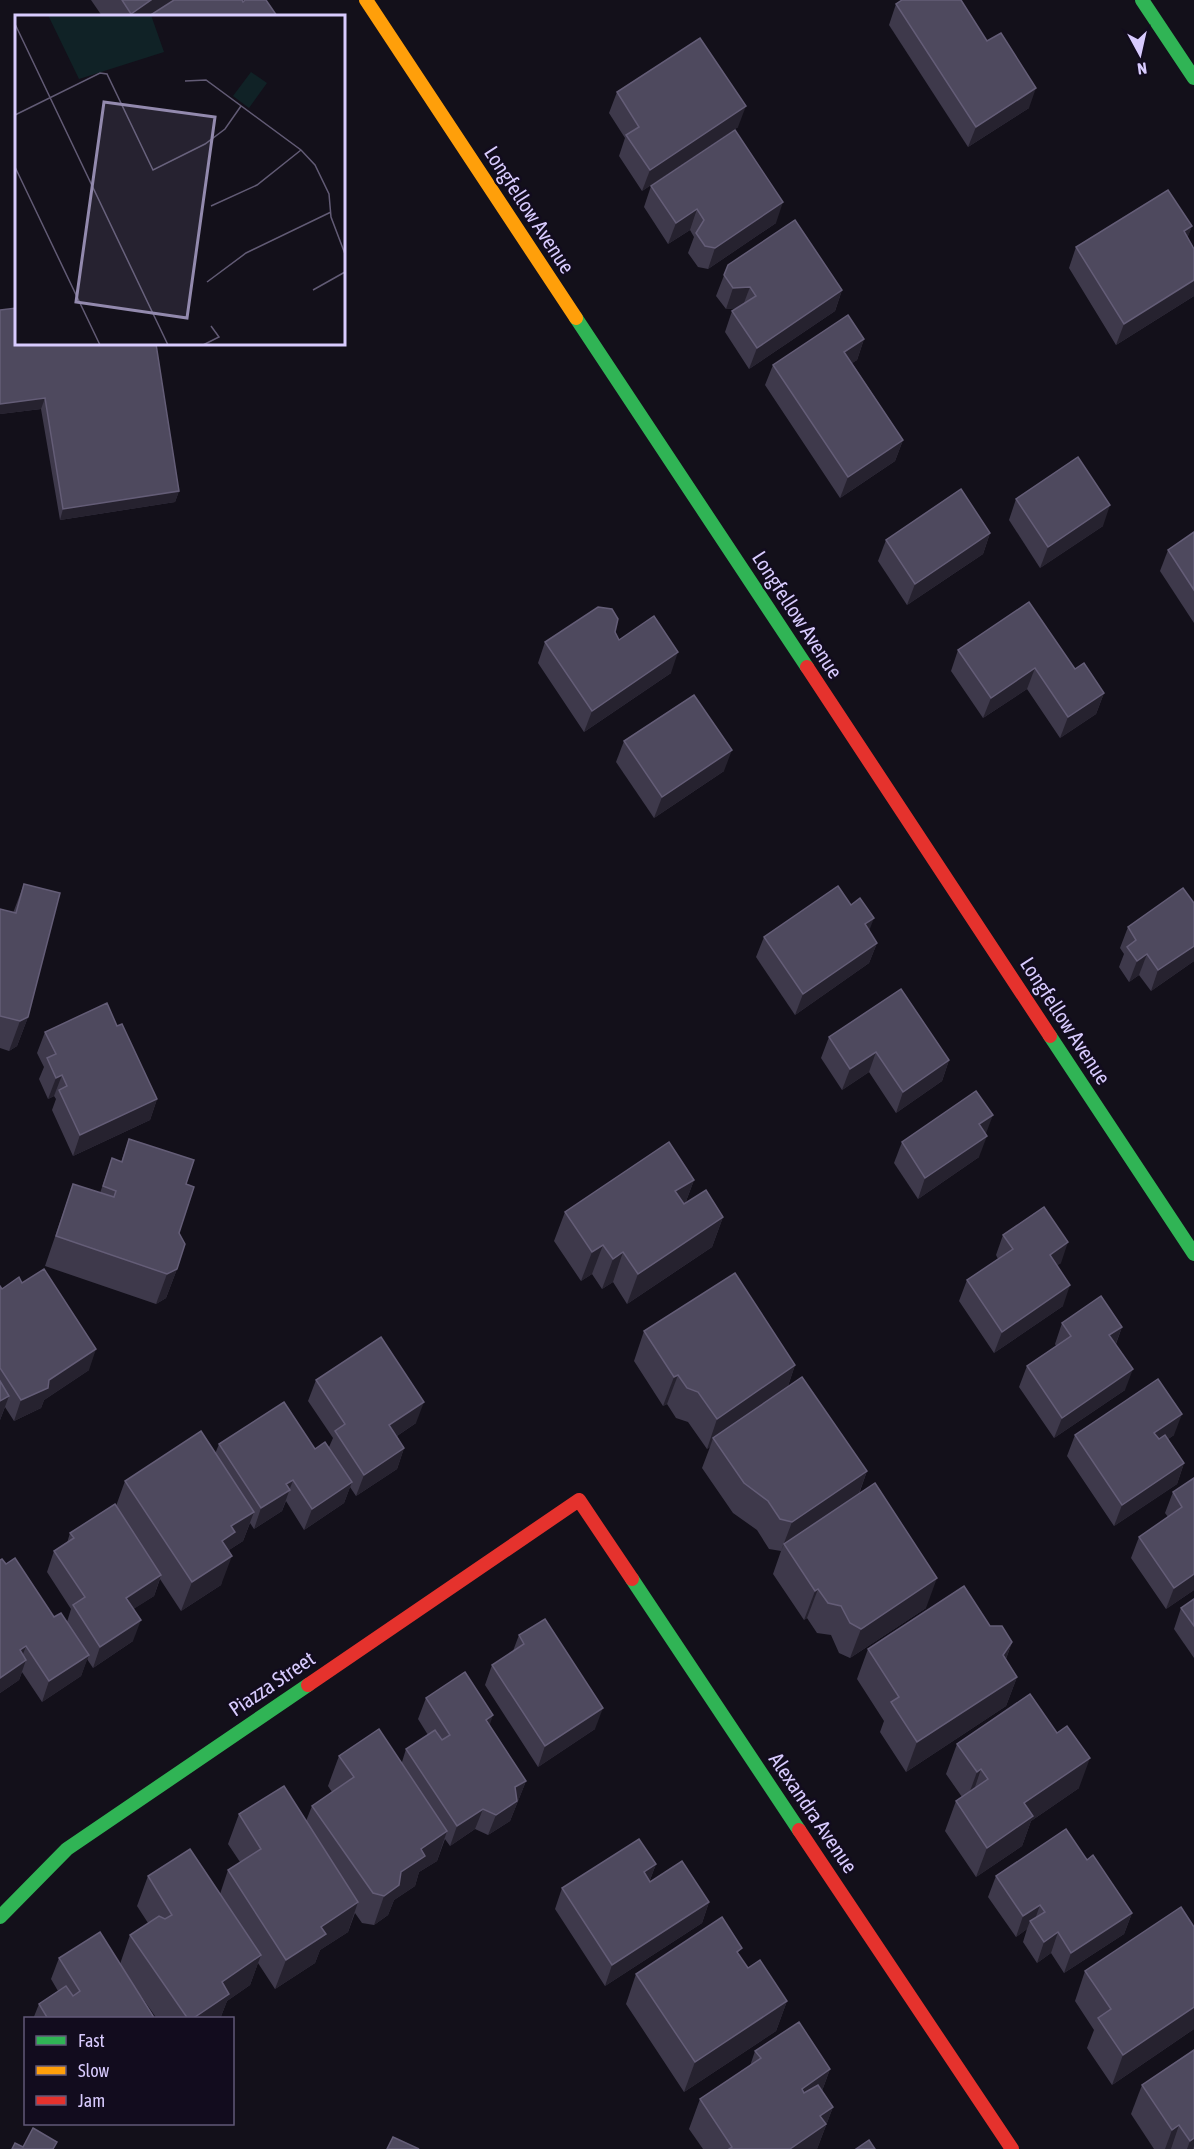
<svg xmlns="http://www.w3.org/2000/svg" width="1194" height="2149" font-family="'Asap Condensed',sans-serif">
<rect width="100%" height="100%" fill="#13101a"/>
<g fill="none" stroke-linecap="round" stroke-linejoin="round">
<!-- fast -->
<g stroke="#30b455" stroke-width="14">
<path d="M1142,0L1194,78"/>
<path d="M576,318L807,667"/>
<path d="M1050,1036L1194,1254"/>
<path d="M632,1579L799,1830"/>
<path d="M0,1917L67,1849L308,1685"/>
</g>
<!-- slow -->
<path stroke="#ff9f0a" stroke-width="14" d="M366,0L576,318"/>
<!-- jam -->
<g stroke="#e5322d" stroke-width="14">
<path d="M807,667L1050,1036"/>
<path d="M308,1685L579,1500L632,1579"/>
<path d="M799,1830L1012,2149"/>
</g>
</g>
<!-- wall -->
<g fill="#3e394b">
<path d="M91,0H242L243,2L277,16H102Z"/>
<path d="M896,4L1029,108L968,147L889,25Z"/>
<path d="M617,92L738,127L642,191L619,156L625,138L609,113Z"/>
<path d="M651,186L776,223L708,269L698,267L688,253L694,237L690,230L668,244L644,207Z"/>
<path d="M1192,226L1187,238L1194,249V296L1116,345L1069,268L1076,247Z"/>
<path d="M728,265L842,290L835,311L749,369L725,332L732,311L737,308L726,309L716,296Z"/>
<path d="M0,310L179,491L175,502L60,520L41,409L0,414Z"/>
<path d="M864,339L857,360L852,363L903,440L895,461L840,498L765,385L773,365Z"/>
<path d="M1016,499L1103,526L1040,568L1009,520Z"/>
<path d="M1194,532V623L1160,571L1168,550Z"/>
<path d="M990,533L983,554L907,605L878,561L886,540Z"/>
<path d="M615,632L619,640L671,673L584,732L538,663L545,642Z"/>
<path d="M958,650L1075,669L1104,693L1096,714L1060,738L1027,689L983,718L951,671Z"/>
<path d="M624,741L724,771L654,818L616,762Z"/>
<path d="M24,884L28,1017L17,1046L9,1051L0,1048V909L13,913Z"/>
<path d="M1194,903V961L1151,991L1139,975L1129,982L1119,967L1124,954L1120,948L1128,927Z"/>
<path d="M869,931L877,943L869,963L795,1015L756,957L764,937Z"/>
<path d="M117,1026L157,1099L150,1120L73,1156L52,1110L56,1099L54,1096L48,1099L39,1079L44,1067L37,1053L45,1032Z"/>
<path d="M829,1037L949,1060L942,1081L896,1113L869,1072L842,1090L821,1058Z"/>
<path d="M129,1139L186,1184L179,1233L177,1269L166,1298L156,1304L45,1266L73,1184L100,1193L112,1158L121,1162Z"/>
<path d="M902,1142L979,1157L918,1199L894,1163Z"/>
<path d="M694,1180L685,1204L723,1217L712,1247L627,1304L613,1282L602,1289L592,1274L581,1281L554,1241L565,1212Z"/>
<path d="M1003,1235L1061,1263L1057,1265L1063,1306L994,1353L959,1301L967,1280L998,1259L996,1255Z"/>
<path d="M22,1283L89,1370L44,1400L41,1408L14,1421L5,1407L0,1420V1286L2,1289Z"/>
<path d="M1062,1323L1122,1327L1116,1344L1125,1390L1054,1438L1019,1387L1027,1366L1056,1346L1055,1344Z"/>
<path d="M644,1331L795,1365L788,1386L867,1471L859,1494L926,1608L850,1658L839,1653L831,1635L817,1633L807,1618L804,1620L773,1574L781,1551L769,1549L757,1530L733,1513L702,1468L710,1447L707,1449L688,1422L676,1418L667,1404L663,1406L634,1361Z"/>
<path d="M316,1380L416,1423L397,1436L404,1448L397,1469L356,1496L350,1487L344,1503L304,1530L286,1501L282,1511L254,1529L250,1523L243,1541L229,1550L221,1585L181,1611L160,1579L154,1596L133,1609V1641L93,1668L87,1659L81,1676L42,1702L22,1672L19,1680L0,1693V1560L6,1564L54,1617L67,1622L71,1609L47,1572L54,1551L67,1543L70,1533L116,1506L125,1481L215,1454L219,1444L315,1449L329,1447L333,1438L308,1401Z"/>
<path d="M1075,1435H1174L1168,1439L1184,1463L1177,1484L1114,1526L1067,1456Z"/>
<path d="M1194,1478V1590L1166,1609L1131,1558L1139,1537L1168,1517L1165,1513L1173,1492Z"/>
<path d="M1194,1599V1658L1174,1629L1181,1608Z"/>
<path d="M990,1626L1012,1642L1006,1659L1017,1677L1006,1706L906,1772L880,1732L884,1721L857,1679L868,1649Z"/>
<path d="M519,1635L595,1729L538,1767L485,1685L492,1665L513,1651Z"/>
<path d="M426,1698L489,1726L526,1781L510,1821L488,1835L475,1829L450,1846L445,1839L437,1861L419,1872L415,1886L394,1900L388,1915L374,1925L362,1923L355,1913L348,1932L320,1950L315,1963L275,1989L258,1963L250,1985L227,2001L220,2019H157L139,1993L155,2019H33L39,2004L58,1991L51,1979L59,1958L120,1964L130,1935L148,1923L137,1906L148,1876L220,1894L228,1870L240,1862L228,1844L239,1814L306,1821L312,1806L332,1792L328,1786L339,1756L402,1762L406,1749L428,1735L418,1719Z"/>
<path d="M957,1744L1079,1788L1031,1821L1022,1846L976,1877L945,1831L956,1801L962,1797L946,1774Z"/>
<path d="M1087,1860L1132,1913L1124,1934L1064,1973L1051,1953L1037,1963L1023,1942L1027,1929L1016,1937L988,1897L996,1876Z"/>
<path d="M656,1864L650,1880V1882L709,1902L702,1923L605,1986L555,1909L562,1888Z"/>
<path d="M1194,1927V2029L1112,2085L1087,2048L1094,2030L1075,2001L1085,1971Z"/>
<path d="M739,1956L748,1968L787,2001L776,2031L684,2092L626,2004L636,1974Z"/>
<path d="M1194,2050V2149H1154L1131,2114L1142,2085Z"/>
<path d="M755,2051L830,2069L822,2091L833,2107L817,2149H703L689,2129L700,2099L750,2066Z"/>
</g>
<!-- shaded-wall -->
<g fill="#26222f">
<path d="M151,0H184L160,16H130L131,14Z"/>
<path d="M1036,88L1029,108L968,147L976,127Z"/>
<path d="M746,106L738,127L642,191L650,170Z"/>
<path d="M783,202L776,223L708,269L715,248Z"/>
<path d="M697,209L690,230L668,244L676,223Z"/>
<path d="M1192,226L1184,247V231Z"/>
<path d="M1194,280V296L1116,345L1124,324Z"/>
<path d="M750,287L742,308L726,309L733,288Z"/>
<path d="M842,290L835,311L749,369L757,348Z"/>
<path d="M864,339L857,360L837,373L844,352Z"/>
<path d="M45,398L41,409L0,414V404Z"/>
<path d="M903,440L895,461L840,498L848,477Z"/>
<path d="M179,491L175,502L60,520L63,509Z"/>
<path d="M1110,505L1103,526L1040,568L1048,547Z"/>
<path d="M990,533L983,554L907,605L915,584Z"/>
<path d="M678,652L671,673L584,732L592,711Z"/>
<path d="M1035,668L1027,689L983,718L991,698Z"/>
<path d="M1104,693L1096,714L1060,738L1068,717Z"/>
<path d="M732,750L724,771L654,818L662,797Z"/>
<path d="M874,918L866,939L865,924Z"/>
<path d="M877,943L869,963L795,1015L803,994Z"/>
<path d="M1194,946V961L1151,991L1158,970Z"/>
<path d="M1147,954L1139,975L1129,982L1137,961Z"/>
<path d="M28,1017L17,1046L9,1051L20,1021Z"/>
<path d="M876,1052L869,1072L842,1090L850,1069Z"/>
<path d="M949,1060L942,1081L896,1113L903,1092Z"/>
<path d="M62,1075L54,1096L48,1099L56,1078Z"/>
<path d="M157,1099L150,1120L73,1156L80,1135Z"/>
<path d="M993,1115L985,1136L979,1124Z"/>
<path d="M987,1136L979,1157L918,1199L925,1178Z"/>
<path d="M694,1180L683,1209L675,1191Z"/>
<path d="M723,1217L712,1247L627,1304L638,1274Z"/>
<path d="M1068,1242L1061,1263L1042,1275L1050,1255Z"/>
<path d="M603,1245L592,1274L581,1281L592,1252Z"/>
<path d="M623,1252L613,1282L602,1289L613,1259Z"/>
<path d="M177,1269L166,1298L156,1304L167,1274Z"/>
<path d="M1070,1285L1063,1306L994,1353L1002,1332Z"/>
<path d="M1122,1327L1114,1348L1109,1335Z"/>
<path d="M96,1349L89,1370L44,1400L41,1408L14,1421L21,1400L49,1380Z"/>
<path d="M795,1365L785,1395L713,1438L710,1447L707,1449L717,1419Z"/>
<path d="M1133,1369L1125,1390L1054,1438L1062,1418Z"/>
<path d="M678,1375L667,1404L663,1406L674,1377Z"/>
<path d="M9,1396L0,1420V1401Z"/>
<path d="M424,1402L416,1423L382,1446L389,1425Z"/>
<path d="M1182,1414L1174,1435L1147,1454L1154,1433Z"/>
<path d="M404,1448L397,1469L356,1496L364,1475Z"/>
<path d="M1184,1463L1177,1484L1114,1526L1122,1505Z"/>
<path d="M867,1471L856,1501L784,1544L781,1551L792,1522Z"/>
<path d="M293,1480L282,1511L254,1529L261,1508L286,1484Z"/>
<path d="M352,1482L344,1503L304,1530L312,1509Z"/>
<path d="M254,1512L243,1541L229,1550L232,1556L221,1585L181,1611L192,1582L222,1541L231,1526Z"/>
<path d="M1194,1574V1590L1166,1609L1174,1588Z"/>
<path d="M161,1575L154,1596L118,1619L126,1598Z"/>
<path d="M937,1578L926,1608L850,1658L861,1629Z"/>
<path d="M818,1589L807,1618L804,1620L815,1591Z"/>
<path d="M141,1620L133,1641L93,1668L100,1647Z"/>
<path d="M1012,1642L1001,1672L1003,1655Z"/>
<path d="M26,1646L19,1665L26,1660L19,1680L0,1693V1678L20,1650Z"/>
<path d="M89,1655L81,1676L42,1702L49,1681Z"/>
<path d="M1017,1677L1006,1706L906,1772L917,1742Z"/>
<path d="M603,1708L595,1729L538,1767L545,1746Z"/>
<path d="M493,1715L486,1736V1720Z"/>
<path d="M1090,1758L1079,1788L1031,1821L1022,1846L976,1877L987,1848L1024,1803Z"/>
<path d="M981,1769L971,1799L966,1802L977,1772Z"/>
<path d="M526,1781L510,1821L488,1835L496,1815L515,1787Z"/>
<path d="M483,1809L475,1829L450,1846L457,1826Z"/>
<path d="M447,1831L437,1861L419,1872L415,1886L394,1900L388,1915L374,1925L384,1896L401,1872L421,1849Z"/>
<path d="M656,1864L648,1885L644,1872Z"/>
<path d="M358,1902L348,1932L320,1950L315,1963L275,1989L286,1960L321,1927Z"/>
<path d="M709,1902L702,1923L605,1986L612,1965Z"/>
<path d="M1040,1905L1033,1925L1030,1921L1027,1929L1016,1937L1023,1916Z"/>
<path d="M1132,1913L1124,1934L1064,1973L1071,1953Z"/>
<path d="M1058,1932L1051,1953L1037,1963L1044,1942Z"/>
<path d="M261,1955L250,1985L227,2001L220,2019H192L222,1982Z"/>
<path d="M787,2001L776,2031L684,2092L695,2062Z"/>
<path d="M1194,2007V2029L1112,2085L1123,2055Z"/>
<path d="M830,2069L819,2099L791,2118L802,2089Z"/>
<path d="M833,2107L817,2149H790L820,2116Z"/>
<path d="M1179,2125L1171,2149H1165L1172,2130Z"/>
<path d="M1194,2138V2146L1193,2149H1187L1190,2141Z"/>
</g>
<!-- building -->
<g fill="#4e495e" stroke="#645d77" stroke-width="1.5">
<path d="M122,0H151L131,14Z"/>
<path d="M174,0H242L243,2L245,0H266L277,16H149Z"/>
<path d="M902,0H961L987,41L1001,33L1036,88L976,127L896,4Z"/>
<path d="M700,38L746,106L650,170L626,135L639,127L617,92Z"/>
<path d="M735,130L783,202L715,248L705,246L696,233L704,220L697,209L676,223L651,186Z"/>
<path d="M1168,190L1192,226L1184,231L1194,249V280L1124,324L1076,247Z"/>
<path d="M795,220L842,290L757,348L732,311L756,296L750,287L733,288L724,275L728,265Z"/>
<path d="M16,308V344H156L179,491L63,509L45,398L0,404V310Z"/>
<path d="M848,315L864,339L844,352L903,440L848,477L773,365Z"/>
<path d="M1078,457L1110,505L1048,547L1016,499Z"/>
<path d="M961,489L990,533L915,584L886,540Z"/>
<path d="M1194,532V590L1168,550Z"/>
<path d="M1029,602L1075,669L1084,663L1104,693L1068,717L1035,668L991,698L958,650Z"/>
<path d="M598,607L612,609L618,619L615,632L619,640L654,616L678,652L592,711L545,642Z"/>
<path d="M694,695L732,750L662,797L624,741Z"/>
<path d="M24,884L60,893L28,1017L20,1021L0,1016V909L16,913Z"/>
<path d="M838,886L851,905L860,898L874,918L865,924L877,943L803,994L764,937Z"/>
<path d="M1183,888L1194,903V946L1158,970L1147,954L1137,961L1127,947L1136,940L1128,927Z"/>
<path d="M901,989L949,1060L903,1092L876,1052L850,1069L829,1037Z"/>
<path d="M107,1003L117,1026L122,1024L157,1099L80,1135L59,1090L67,1086L62,1075L56,1078L47,1058L56,1054L45,1032Z"/>
<path d="M976,1091L993,1115L979,1124L987,1136L925,1178L902,1142Z"/>
<path d="M129,1139L194,1160L186,1184L194,1187L179,1233L185,1244L177,1269L167,1274L56,1236L73,1184L114,1197L116,1191L103,1186L112,1158L122,1162Z"/>
<path d="M669,1142L694,1180L675,1191L684,1204L706,1190L723,1217L638,1274L623,1252L613,1259L603,1245L592,1252L565,1212Z"/>
<path d="M1044,1207L1068,1242L1050,1255L1070,1285L1002,1332L967,1280L1013,1249L1003,1235Z"/>
<path d="M44,1269L96,1349L49,1380L48,1388L21,1400L0,1368V1286L2,1289L19,1277L22,1283Z"/>
<path d="M735,1273L795,1365L717,1419L698,1392L687,1388L678,1375L674,1377L644,1331Z"/>
<path d="M1101,1296L1122,1327L1109,1335L1133,1369L1062,1418L1027,1366L1071,1336L1062,1323Z"/>
<path d="M381,1337L424,1402L389,1425L404,1448L364,1475L335,1431L345,1424L316,1380Z"/>
<path d="M802,1377L867,1471L792,1522L780,1519L768,1501L744,1483L713,1438Z"/>
<path d="M1158,1379L1182,1414L1154,1433L1159,1439L1165,1435L1184,1463L1122,1505L1075,1435Z"/>
<path d="M0,1381L9,1396L0,1401Z"/>
<path d="M284,1402L315,1449L325,1442L352,1482L312,1509L293,1480L286,1484L290,1490L261,1508L219,1444Z"/>
<path d="M201,1431L254,1512L231,1526L235,1532L222,1541L232,1556L192,1582L125,1481Z"/>
<path d="M1194,1478V1574L1174,1588L1139,1537L1182,1507L1173,1492Z"/>
<path d="M875,1483L937,1578L861,1629L850,1623L841,1606L828,1603L818,1589L815,1591L784,1544Z"/>
<path d="M115,1504L161,1575L126,1598L141,1620L100,1647L73,1605L85,1597L54,1551L74,1538L70,1533Z"/>
<path d="M15,1558L54,1617L61,1613L89,1655L49,1681L26,1646L20,1650L26,1660L0,1678V1560L2,1559L6,1564Z"/>
<path d="M964,1586L990,1626H1002L1012,1642L1003,1655L1017,1677L917,1742L891,1702L899,1697L868,1649Z"/>
<path d="M1194,1599V1626L1181,1608Z"/>
<path d="M545,1619L603,1708L545,1746L492,1665L524,1644L519,1635Z"/>
<path d="M465,1672L493,1715L486,1720L526,1781L515,1787L517,1801L496,1815L483,1809L457,1826L406,1749L435,1730L442,1740L450,1735L426,1698Z"/>
<path d="M1030,1694L1057,1733L1067,1726L1090,1758L1024,1803L1033,1816L987,1848L956,1801L988,1779L981,1769L977,1772L957,1744Z"/>
<path d="M379,1729L447,1831L421,1849L425,1856L401,1872L399,1885L384,1896L373,1893L312,1806L354,1777L339,1756Z"/>
<path d="M284,1786L358,1902L321,1927L326,1934L286,1960L228,1870L261,1849L239,1814Z"/>
<path d="M1066,1829L1087,1860L1093,1855L1132,1913L1071,1953L1058,1932L1044,1942L1030,1921L1045,1912L1040,1905L1023,1916L996,1876Z"/>
<path d="M639,1839L656,1864L644,1872L650,1882L682,1861L709,1902L612,1965L562,1888Z"/>
<path d="M190,1849L261,1955L222,1982L229,1994L192,2019H188L130,1935L159,1916L165,1919L172,1915L148,1876Z"/>
<path d="M1181,1907L1194,1927V2007L1123,2055L1098,2018L1111,2009L1085,1971Z"/>
<path d="M722,1917L742,1948L737,1952L748,1968L760,1960L787,2001L695,2062L636,1974Z"/>
<path d="M100,1932L155,2019H48L39,2004L66,1986L73,1996L80,1991L59,1958Z"/>
<path d="M799,2022L830,2069L802,2089L804,2093L818,2085L833,2107L820,2116L826,2124L790,2149H729L732,2147L700,2099L761,2058L755,2051Z"/>
<path d="M1194,2050V2138L1190,2141L1179,2125L1172,2130L1142,2085Z"/>
<path d="M33,2128L57,2142L53,2149H12L15,2143L23,2147Z"/>
<path d="M393,2137L419,2149H387Z"/>
<path d="M869,2140L875,2149H856Z"/>
</g>
<g text-anchor="middle" stroke-width="5" stroke-linejoin="round" paint-order="stroke">
<!-- street labels -->
<g font-size="21" fill="#d8cbfe" stroke="#120c1e">
<text transform="translate(529 210) rotate(57)" y="7">Longfellow Avenue</text>
<text transform="translate(797 615) rotate(57)" y="7">Longfellow Avenue</text>
<text transform="translate(1065 1021) rotate(57)" y="7">Longfellow Avenue</text>
<text transform="translate(272 1684) rotate(-34)" y="7">Piazza Street</text>
<text transform="translate(813 1813) rotate(56)" y="7">Alexandra Avenue</text>
</g>
</g>
<!-- overview -->
<g transform="translate(15 15)">
<rect width="330" height="330" fill="#13101a"/>
<path d="M33,0H136L149,37L64,64ZM236,57L252,68L234,93L218,81Z" fill="#102226"/>
<path fill="none" stroke="#625b75" stroke-width="1.5" d="M0,9L153,330M170,66L191,65L286,135L300,150L314,179L316,202L330,239M0,100L85,58L92,59L138,155L190,129L210,114L226,91M0,152L85,330M196,191L242,170L286,135M192,267L231,238L316,197M298,275L330,257M188,330L204,322L196,311"/>
<path fill="#938aae" fill-opacity="0.15" stroke="#938aae" stroke-width="3" d="M89,87L200,102L172,303L61,287Z"/>
<rect width="330" height="330" fill="none" stroke="#d8cbfe" stroke-width="3"/>
</g>
<!-- legend -->
<rect x="24" y="2017" width="210" height="108" fill="#120c1e" stroke="#615878" stroke-width="1.5"/>
<rect x="36" y="2036" width="30" height="9" fill="#30b455" stroke="#615878" stroke-width="1.5"/>
<text x="78" y="2047" font-size="18" fill="#d8cbfe">Fast</text>
<rect x="36" y="2066" width="30" height="9" fill="#ff9f0a" stroke="#615878" stroke-width="1.5"/>
<text x="78" y="2077" font-size="18" fill="#d8cbfe">Slow</text>
<rect x="36" y="2096" width="30" height="9" fill="#e5322d" stroke="#615878" stroke-width="1.5"/>
<text x="78" y="2107" font-size="18" fill="#d8cbfe">Jam</text>
<!-- north arrow -->
<g transform="translate(1140 54) rotate(172)" stroke="#120c1e" stroke-width="4.5" paint-order="stroke">
<path d="M0-4.5L10 22L0 15L-10 22Z" fill="#d8cbfe"/>
<text y="-9" font-size="16" font-weight="bold" text-anchor="middle" fill="#d8cbfe">N</text>
</g>
</svg>
